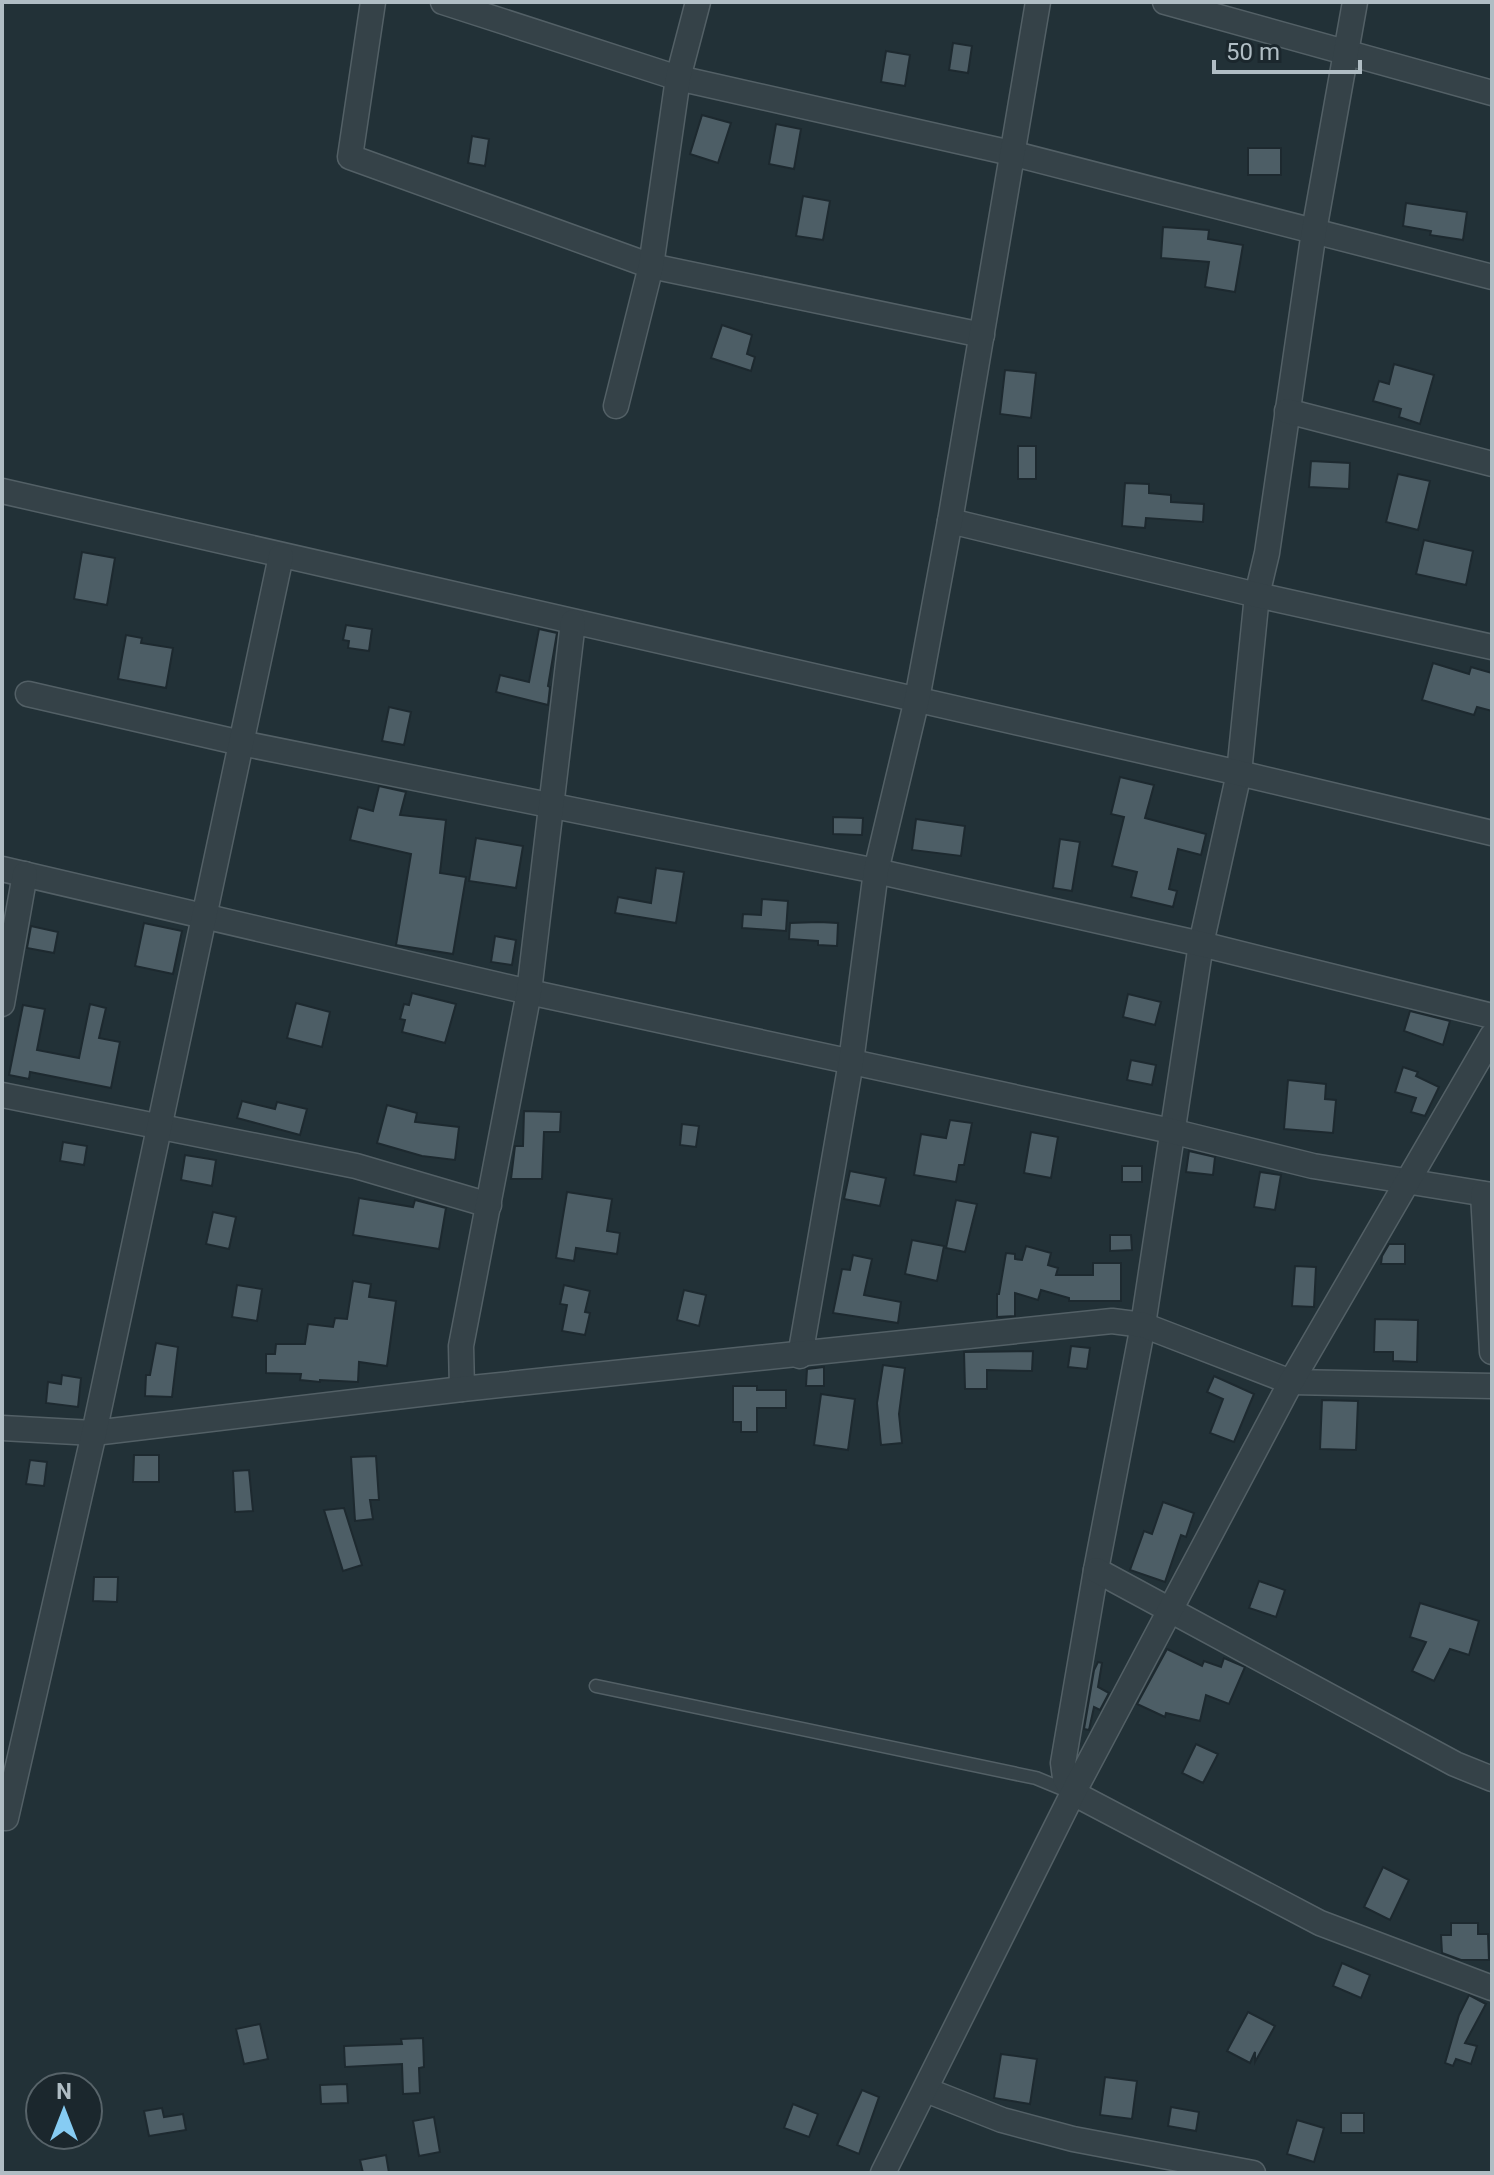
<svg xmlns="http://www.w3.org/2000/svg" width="1494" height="2175" font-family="Roboto,sans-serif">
<rect width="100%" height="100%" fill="#223137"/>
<!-- building -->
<g fill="#4d5e66" stroke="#1d292f" stroke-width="2">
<path d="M953,43L972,46L968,73L949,70Z"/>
<path d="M886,51L910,55L905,86L881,82Z"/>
<path d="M702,115L731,123L718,163L690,154Z"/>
<path d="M776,124L801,129L794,169L769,164Z"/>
<path d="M472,136L489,139L485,166L468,163Z"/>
<rect x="1248" y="148" width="33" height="27"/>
<path d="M803,196L830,201L823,240L796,236Z"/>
<path d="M1406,203L1467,212L1463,240L1430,235L1431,231L1403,226Z"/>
<path d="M1163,227L1209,230L1208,239L1243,245L1235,292L1205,287L1209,262L1161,258Z"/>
<path d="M722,325L752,335L747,354L755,357L751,371L711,358Z"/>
<path d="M1394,364L1434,375L1420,424L1399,417L1401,409L1373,401L1379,381L1389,384Z"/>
<path d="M1005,370L1036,373L1031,418L1000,414Z"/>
<rect x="1018" y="446" width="18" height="33"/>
<path d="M1311,461L1350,463L1349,489L1309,487Z"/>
<path d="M1398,474L1430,481L1418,530L1386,522Z"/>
<path d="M1125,483L1149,484V493L1171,495V502L1204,504L1203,522L1146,518L1145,528L1122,526Z"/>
<path d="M1424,540L1473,551L1466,585L1416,574Z"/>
<path d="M82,552L115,558L107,605L74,599Z"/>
<path d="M346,625L372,629L369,651L348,648L349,641L343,640Z"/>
<path d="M539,629L557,633L548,686L550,687L548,705L496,692L500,675L529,682Z"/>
<path d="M126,635L142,638L141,643L173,648L166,688L118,679Z"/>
<path d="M1433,663L1469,674L1471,667L1492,673V711L1477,707L1474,715L1422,700Z"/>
<path d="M389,707L411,712L404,745L382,741Z"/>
<path d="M1120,777L1154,785L1145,818L1206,834L1201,855L1178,849L1169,889L1177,891L1173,907L1131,897L1137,872L1112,866L1124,817L1111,814Z"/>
<path d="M379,786L406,792L400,815L446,820L440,873L466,877L453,954L396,945L411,854L350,840L358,807L373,811Z"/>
<path d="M833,817L863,818L862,835L833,834Z"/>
<path d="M916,819L965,826L961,856L912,850Z"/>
<path d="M476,838L523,846L516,888L469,881Z"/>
<path d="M1060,839L1080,842L1072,891L1053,888Z"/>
<path d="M656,868L684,872L676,923L615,913L618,897L651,903Z"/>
<path d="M762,899L788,901L786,931L742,928L743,914L761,915Z"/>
<path d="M819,922L838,923L837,946L818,945V941L789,939L790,923Z"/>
<path d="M144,923L182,931L173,974L135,966Z"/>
<path d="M31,926L58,932L54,953L27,948Z"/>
<path d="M495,936L516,940L512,965L491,962Z"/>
<path d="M412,993L456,1004L445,1043L402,1032L405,1020L400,1019L404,1004L409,1005Z"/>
<path d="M1128,994L1161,1002L1155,1025L1123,1017Z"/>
<path d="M296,1003L330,1012L322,1047L287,1038Z"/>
<path d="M90,1004L106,1008L99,1038L120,1042L111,1088L30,1072L29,1079L9,1075L23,1005L45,1009L37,1050L79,1058Z"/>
<path d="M1410,1011L1450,1021L1443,1045L1404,1031Z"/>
<path d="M1131,1060L1156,1065L1152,1085L1127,1080Z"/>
<path d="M1403,1067L1418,1072L1416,1076L1439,1087L1425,1116L1411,1112L1416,1098L1395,1092Z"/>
<path d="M1288,1080L1326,1084L1325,1099L1336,1100L1333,1133L1284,1129Z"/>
<path d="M242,1101L275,1109L277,1102L307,1109L300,1135L237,1118Z"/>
<path d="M387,1105L417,1113L415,1122L459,1127L455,1160L422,1156L377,1143Z"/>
<path d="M524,1111L561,1112L560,1132H544L542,1179H511L515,1146H523Z"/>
<path d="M950,1120L972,1123L964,1165H959L956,1182L914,1175L921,1134L946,1138Z"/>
<path d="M682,1124L699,1126L696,1147L680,1145Z"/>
<path d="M1031,1132L1058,1137L1051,1178L1024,1173Z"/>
<path d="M63,1142L87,1146L84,1165L60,1161Z"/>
<path d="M1189,1151L1215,1157L1213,1175L1186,1172Z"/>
<path d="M185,1155L216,1160L212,1186L181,1180Z"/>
<rect x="1122" y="1166" width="20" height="16"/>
<path d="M850,1171L886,1178L880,1206L844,1199Z"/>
<path d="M1260,1172L1281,1175L1275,1210L1254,1207Z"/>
<path d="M567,1192L612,1199L607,1231L620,1233L617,1254L576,1248L574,1261L556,1258Z"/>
<path d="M359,1198L413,1207L415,1200L446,1208L439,1249L353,1235Z"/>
<path d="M956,1200L977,1204L965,1252L946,1248Z"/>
<path d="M213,1212L236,1217L229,1249L206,1244Z"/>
<path d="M1110,1235H1131L1132,1250L1110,1251Z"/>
<path d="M912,1240L944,1246L937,1281L905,1274Z"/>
<path d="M1389,1244H1405V1264H1381L1382,1256Z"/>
<path d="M1026,1246L1051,1253L1048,1265L1058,1268L1056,1275H1093V1263H1121V1301H1069V1298L1041,1290L1038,1300L1015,1293V1316L997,1317V1294H999L1006,1253L1015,1254V1259L1022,1260Z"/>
<path d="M853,1255L872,1259L864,1295L901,1302L898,1323L833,1313L842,1269L850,1270Z"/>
<path d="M1295,1266L1316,1267L1314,1307L1292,1306Z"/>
<path d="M353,1281L371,1284L369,1297L396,1301L387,1366L359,1362L358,1382L320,1380V1382L300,1380L301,1374L266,1373V1354H275L276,1344H305L308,1324L333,1327L335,1318L347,1319Z"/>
<path d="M237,1285L262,1289L257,1321L232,1317Z"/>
<path d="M564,1285L590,1291L585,1312L590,1313L585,1335L562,1331L567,1305L560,1304Z"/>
<path d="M684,1290L706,1295L699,1326L677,1320Z"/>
<path d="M1375,1319L1418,1320L1417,1362L1393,1361V1352H1374Z"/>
<path d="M156,1343L178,1347L172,1397L145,1396L146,1375H150Z"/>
<path d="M1071,1346L1090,1348L1087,1369L1068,1367Z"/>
<path d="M1033,1351L1032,1371L987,1370V1389H965L964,1352Z"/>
<path d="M883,1365L905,1368L899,1414L902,1443L881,1445L877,1403Z"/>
<path d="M824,1367V1386H806L807,1369Z"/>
<path d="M62,1375L81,1378L78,1407L46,1403L48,1382L61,1384Z"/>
<path d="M1214,1376L1254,1394L1234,1442L1210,1433L1223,1399L1207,1392Z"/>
<path d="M733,1386H757V1390H786V1408H757V1432H741V1422H733Z"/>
<path d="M821,1394L855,1399L848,1450L814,1445Z"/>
<path d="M1322,1400L1358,1401L1356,1450L1320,1449Z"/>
<path d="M134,1455H159V1482H133Z"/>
<path d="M376,1456L379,1500H370L373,1519L355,1521L351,1457Z"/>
<path d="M30,1460L47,1462L44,1486L26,1484Z"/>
<path d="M249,1470L253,1511L235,1512L233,1471Z"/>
<path d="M1163,1502L1194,1513L1186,1537L1181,1535L1165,1582L1130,1570L1144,1531L1152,1534Z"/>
<path d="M344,1508L362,1565L343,1571L324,1510Z"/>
<path d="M94,1577H118L117,1602L93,1601Z"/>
<path d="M1259,1581L1285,1590L1276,1617L1249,1608Z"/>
<path d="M1420,1603L1479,1621L1469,1655L1450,1649L1434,1681L1412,1671L1426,1642L1410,1637Z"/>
<path d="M1167,1649L1202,1666L1204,1661L1221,1667L1224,1658L1245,1667L1229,1704L1206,1695L1200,1721L1166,1713L1165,1717L1137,1704Z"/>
<path d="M1098,1662L1102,1663L1098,1687L1109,1693L1100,1710L1094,1707L1089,1730L1084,1729L1094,1670Z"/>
<path d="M1196,1744L1218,1754L1203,1783L1182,1773Z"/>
<path d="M1383,1867L1409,1880L1390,1920L1364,1907Z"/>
<path d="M1451,1923H1478V1934H1488L1489,1960H1461L1442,1953L1441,1935H1451Z"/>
<path d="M1342,1963L1370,1975L1361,1998L1333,1986Z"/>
<path d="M1469,1995L1486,2004L1465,2043L1477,2046L1471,2064L1456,2059L1453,2066L1445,2063L1459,2015Z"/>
<path d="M1248,2012L1275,2026L1255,2062V2052L1250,2063L1227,2051Z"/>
<path d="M260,2024L268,2059L244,2064L236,2029Z"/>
<path d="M423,2038L424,2067L419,2068L420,2093L403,2094L402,2064L345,2067L344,2046L402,2044L401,2039Z"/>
<path d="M1001,2054L1037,2059L1030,2104L994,2098Z"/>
<path d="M1105,2077L1137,2081L1132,2119L1100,2115Z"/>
<path d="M347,2084L348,2103L321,2104L320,2085Z"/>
<path d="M862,2090L879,2097L859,2154L837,2145Z"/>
<path d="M793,2104L818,2114L809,2137L784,2128Z"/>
<path d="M1171,2107L1199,2112L1196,2131L1168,2126Z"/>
<path d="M162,2108L164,2117L183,2114L186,2130L149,2136L144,2111Z"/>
<rect x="1341" y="2113" width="23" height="20"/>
<path d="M434,2117L440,2152L419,2156L413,2121Z"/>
<path d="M1297,2120L1324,2128L1314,2162L1287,2154Z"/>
<path d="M386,2155L389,2173H363L360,2160Z"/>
</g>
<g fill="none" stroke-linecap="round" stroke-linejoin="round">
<!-- service casing -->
<g stroke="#536066" stroke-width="15">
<path id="service" d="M596,1686L1036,1778L1070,1792"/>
</g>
<!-- minor casing -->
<g stroke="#536066" stroke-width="27">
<g id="minor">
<path d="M373,2L350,157L651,266L982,335"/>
<path d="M443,2L678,78L1011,153L1492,277"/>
<path d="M1165,2L1492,93"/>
<path d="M1355,2L1314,231L1267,553L1257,595L1239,773L1201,944L1143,1325L1096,1570L1063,1763L1065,1778L1073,1793L1320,1923L1492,1988"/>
<path d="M616,406L651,266L678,78L698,2"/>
<path d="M1287,411L1492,464"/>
<path d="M2,491L1239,773L1492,833"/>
<path d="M950,521L1257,595L1492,647"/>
<path d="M28,694L241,743L876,871L1201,944L1492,1016"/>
<path d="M2,869L529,992L1171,1131L1313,1166L1492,1195"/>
<path d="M2,1004L25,874"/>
<path d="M2,1095L356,1166L489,1205"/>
<path d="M1483,1194L1492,1352"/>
<path d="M800,1356L851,1062L876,871L917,699L950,521L1038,2"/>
<path d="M462,1389L461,1346L529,992L573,622"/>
<path d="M2,1428L94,1433L462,1389L1112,1321L1143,1325L1291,1382L1492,1386"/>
<path d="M1096,1570L1455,1764L1492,1779"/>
<path d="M6,1818L94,1433L281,556"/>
<path d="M926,2090L1002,2120L1073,2139L1253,2173"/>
<path d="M883,2173L1073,1793L1291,1382L1492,1036"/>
</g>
</g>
<!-- service -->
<use href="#service" stroke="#354248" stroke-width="12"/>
<!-- minor -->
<use href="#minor" stroke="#354248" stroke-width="24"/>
</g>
<!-- border -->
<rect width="1494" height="2175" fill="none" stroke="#b0bdc4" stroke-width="8"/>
<!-- north arrow -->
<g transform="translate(64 2111)"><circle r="38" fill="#1b272d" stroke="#576369" stroke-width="2"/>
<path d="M0-6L14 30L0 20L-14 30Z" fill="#86ccf3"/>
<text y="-12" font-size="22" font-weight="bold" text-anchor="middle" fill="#b0bdc4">N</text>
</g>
<!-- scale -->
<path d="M1214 60v12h146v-12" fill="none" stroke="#b0bdc4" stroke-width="4"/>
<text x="1226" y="60" font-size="24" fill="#b0bdc4" stroke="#1b272d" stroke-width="6" paint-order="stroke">50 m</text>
</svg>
